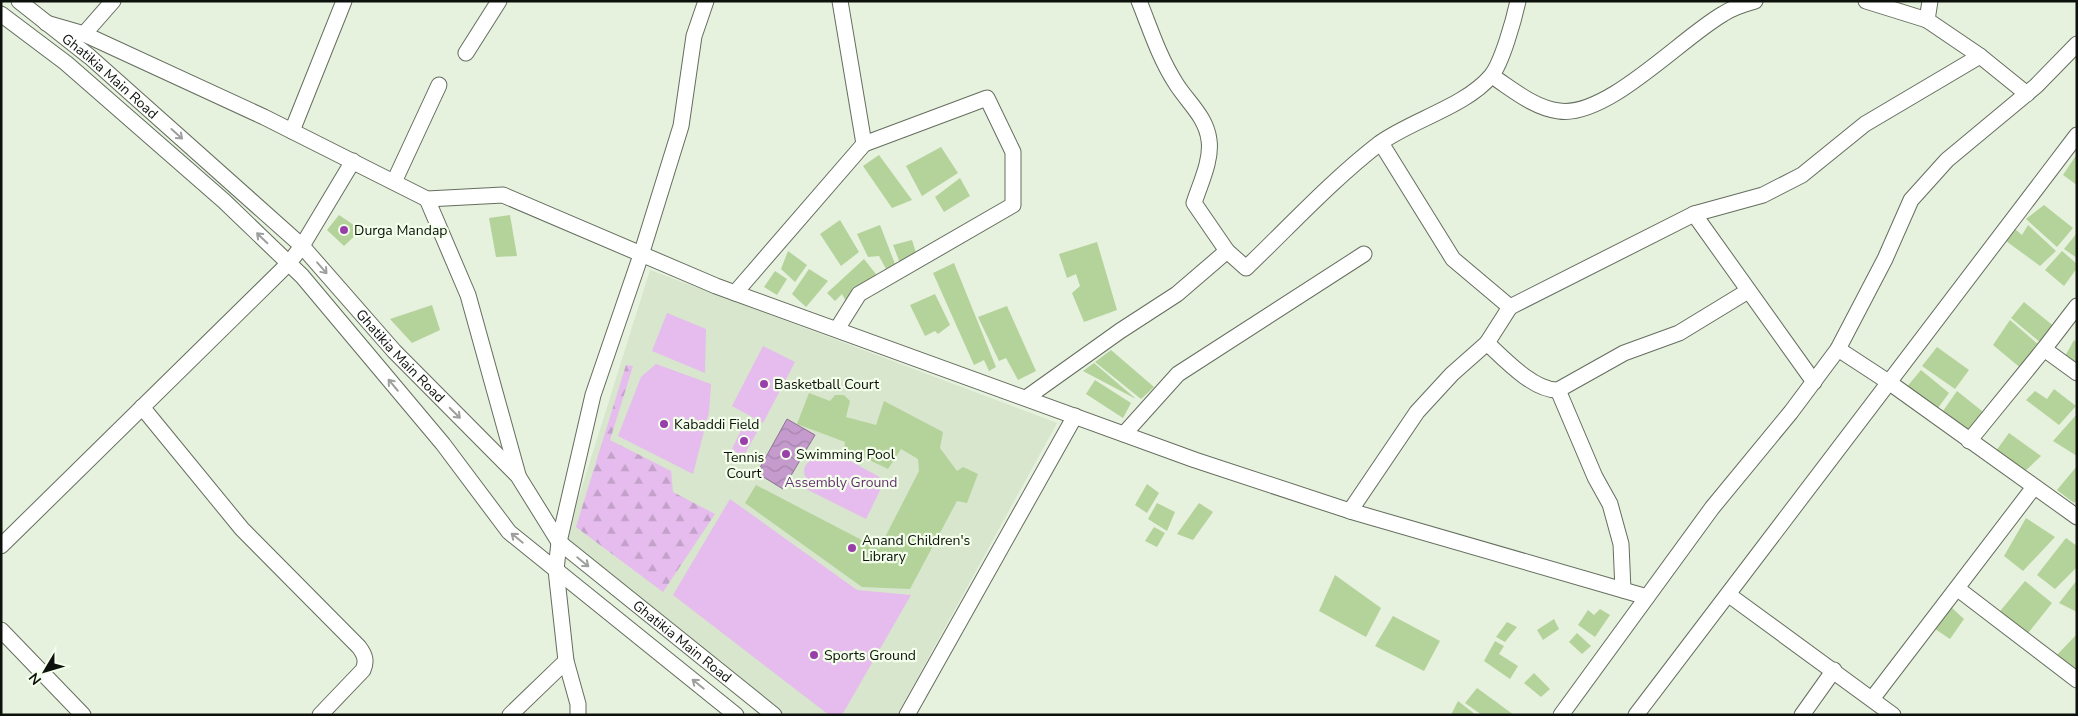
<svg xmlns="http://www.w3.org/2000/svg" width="2078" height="716" font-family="'Nunito Sans',sans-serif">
<defs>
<pattern id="forest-firs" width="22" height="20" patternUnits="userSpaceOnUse" patternTransform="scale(1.25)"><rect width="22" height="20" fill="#e5bced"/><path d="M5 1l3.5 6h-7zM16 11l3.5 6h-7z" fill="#c3a1ca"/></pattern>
<pattern id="water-waves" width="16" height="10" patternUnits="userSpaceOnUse" patternTransform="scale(1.25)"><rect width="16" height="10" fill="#c49bcc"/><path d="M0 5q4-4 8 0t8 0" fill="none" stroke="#a784ae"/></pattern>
</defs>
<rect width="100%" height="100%" fill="#e6f1de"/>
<!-- built -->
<path fill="#d7e6cc" d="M650,270L1057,423L897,715H784L566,538Z"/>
<!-- forest -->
<path fill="url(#forest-firs)" d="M626,365L633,366L610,440L671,471L673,492L715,514L663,592L576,527Z"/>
<!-- garden -->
<g fill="#e5bced">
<path d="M667,313L706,329L705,373L652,351Z"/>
<path d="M763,346L795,362L763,423L732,406Z"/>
<path d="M656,364L711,384L709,412L693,474L618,436L641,377Z"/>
<path d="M744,424L757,432L743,457L732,449Z"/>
<path d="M834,452L885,480L866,519L800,486L806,478C799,466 812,458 822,453L831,458Z"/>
<path d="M730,499L857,590L911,595L842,715H829L673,595Z"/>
</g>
<!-- water -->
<path fill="url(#water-waves)" stroke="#8d7292" d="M787,419L815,435L783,489L757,473Z"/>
<!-- building -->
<g fill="#b4d39b">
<path d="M941,147L958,173L922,196L906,166Z"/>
<path d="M2077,154V185L2063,175Z"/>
<path d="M879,155L912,200L892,208L863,166Z"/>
<path d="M960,178L970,196L944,212L935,197Z"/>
<path d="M2044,205L2073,228L2057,247L2026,219Z"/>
<path d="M339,215L361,230L344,246L327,230Z"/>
<path d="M510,215L517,256L496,257L489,218Z"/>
<path d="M840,220L859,252L841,266L820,234Z"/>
<path d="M880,225L895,264L886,269L879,256L868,257L857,234Z"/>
<path d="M2028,225L2056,251L2040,266L2006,241L2014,228L2022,235Z"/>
<path d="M2077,233V258L2064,249Z"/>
<path d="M912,240L917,256L900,263L893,245Z"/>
<path d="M1097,242L1117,310L1084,322L1072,293L1080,286L1076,274L1067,278L1059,254Z"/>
<path d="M788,251L807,265L795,282L781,269Z"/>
<path d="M2062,251L2077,264V268L2064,286L2045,270Z"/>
<path d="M864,259L879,278L847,303L842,294L835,301L827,293Z"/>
<path d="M954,263L996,367L989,371L984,360L974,365L933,273Z"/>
<path d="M809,269L828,281L806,307L792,294Z"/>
<path d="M775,271L787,279L777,295L764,287Z"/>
<path d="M935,294L950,325L938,334L935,331L925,336L910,305Z"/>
<path d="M2024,302L2056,328L2042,344L2011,318Z"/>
<path d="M432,305L440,330L412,343L390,319Z"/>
<path d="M1007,306L1036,371L1018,380L1006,358L999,361L978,317Z"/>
<path d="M2010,320L2040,346L2023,370L1993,345Z"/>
<path d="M2074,340L2077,343V368L2064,358Z"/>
<path d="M1937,347L1969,370L1955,389L1922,366Z"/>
<path d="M1111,350L1154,387L1141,399L1095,362Z"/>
<path d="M1094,363L1135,398H1134L1083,371Z"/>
<path d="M1921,370L1949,393L1935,412L1905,389Z"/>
<path d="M1095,380L1131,403L1123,418L1086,394Z"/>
<path d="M2054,389L2076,406L2059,425L2026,400L2035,391L2047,399Z"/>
<path d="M1957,391L1987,415L1972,433L1943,411Z"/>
<path d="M809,393L830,401L835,395H844L850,401L846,417L876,425L884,401L943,432L940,448L957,471L963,467L978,474L967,503L957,501L910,589L862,587L745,503L756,485L879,549L919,471L918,459L901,449L888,469L844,448L845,442L797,424Z"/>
<path d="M2077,414V456L2053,441Z"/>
<path d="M2009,433L2041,456L2022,474L1993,455Z"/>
<path d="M2077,466V499L2074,503L2057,490Z"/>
<path d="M1147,484L1159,493L1147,513L1135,505Z"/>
<path d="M1157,503L1175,512L1167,531L1148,519Z"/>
<path d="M1199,503L1213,512L1193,540L1177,534Z"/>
<path d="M2026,518L2055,537L2023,571L2004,556Z"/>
<path d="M1154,527L1165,533L1157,547L1145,541Z"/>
<path d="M2066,538L2077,546V567L2055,589L2037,575Z"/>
<path d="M1335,575L1381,608L1366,637L1319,611Z"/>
<path d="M2077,580V612L2059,603Z"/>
<path d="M2025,581L2052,603L2025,637L1996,616Z"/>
<path d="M1951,607L1964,619L1950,639L1935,629Z"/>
<path d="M1600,609L1610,615L1595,637L1578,625L1588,610L1594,615Z"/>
<path d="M1393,616L1440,641L1424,671L1375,646Z"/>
<path d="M1554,619L1559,629L1543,640L1537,630Z"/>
<path d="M1507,622L1517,627L1505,642L1496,637Z"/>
<path d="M1577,633L1591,646L1582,654L1569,642Z"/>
<path d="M2077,634V669L2055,657Z"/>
<path d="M1495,641L1504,646L1499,654L1518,666L1510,679L1484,661Z"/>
<path d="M1534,673L1550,689L1541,697L1524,683Z"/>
<path d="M1477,688L1514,715H1482L1465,703Z"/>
<path d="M1458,701L1476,715H1451Z"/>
</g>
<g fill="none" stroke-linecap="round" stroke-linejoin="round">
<!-- minor casing -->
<g stroke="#656e5e" stroke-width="17">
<g id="minor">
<path id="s1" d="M19,1L90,57L302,246L394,351L518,476L559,542L774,715"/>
<path d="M1866,1L1927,20"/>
<path d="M1930,1L1927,20L1980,56L2027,94"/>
<path d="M1,14L66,63L224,201L302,276L443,444L509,532L736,715"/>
<path d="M46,23L84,34L264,117L427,199L503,195L716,286L1195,460L1350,511L1647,597"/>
<path d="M84,34L113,1"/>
<path d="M466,53L499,1"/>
<path d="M1492,76C1512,89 1534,108 1559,111C1607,118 1681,38 1723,14C1732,8 1744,4 1755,1"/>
<path d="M292,131L344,1"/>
<path d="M1381,143L1453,259L1510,307L1694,214L1814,382"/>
<path d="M394,182L439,85"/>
<path d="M427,199L468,295L518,475"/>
<path d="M1694,214L1763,195L1802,175L1865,124L1980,56"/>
<path d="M1227,251L1246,268C1290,226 1332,180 1380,143C1412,120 1466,106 1491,76C1502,63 1514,19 1518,1"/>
<path d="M735,293L864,144L840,1"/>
<path d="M837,329L859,294L1013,205V152L987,98L864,144"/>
<path d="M1487,343C1504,359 1534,391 1558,390L1624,353L1679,333L1748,291"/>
<path d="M1838,349L1890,383L2077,517"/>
<path d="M2044,349L2077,306"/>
<path d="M1558,390L1595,477L1610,504L1621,544L1623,590"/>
<path d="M1026,398L1120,331L1177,294L1227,251L1194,203C1200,184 1212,160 1209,140C1206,116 1187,102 1175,82C1159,57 1150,28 1139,1"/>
<path d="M142,407L242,529L359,647C365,655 367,661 363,670L320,715"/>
<path d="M1124,434L1178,374L1364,254"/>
<path d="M1969,441L2044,349L2077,373"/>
<path d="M1350,511L1417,412L1452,374L1487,343L1510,307"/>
<path d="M1,546L289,263L302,246L353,161"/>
<path d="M1958,589L2077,680"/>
<path d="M1729,595L1893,715"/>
<path d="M1,630L83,715"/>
<path d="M1872,699L2034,487"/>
<path d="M510,715L566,661"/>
<path d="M578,715V704L566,661L556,570L559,542L593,395L641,255L681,126L694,36L706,1"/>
<path d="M907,715L1075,416"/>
<path d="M1561,715L1712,508L1791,412L1838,349L1885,259L1911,200L1947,160L2036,86L2077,44"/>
<path d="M1636,715L2077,135"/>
<path d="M1802,715L1834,670"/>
</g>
</g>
<!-- minor -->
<use href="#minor" stroke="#fff" stroke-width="15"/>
</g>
<!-- one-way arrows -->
<defs><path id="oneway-shaft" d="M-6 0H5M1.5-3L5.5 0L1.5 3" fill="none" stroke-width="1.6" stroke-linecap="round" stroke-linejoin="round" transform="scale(1.25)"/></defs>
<g stroke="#9ea09d">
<use href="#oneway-shaft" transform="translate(177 134) rotate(42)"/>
<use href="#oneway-shaft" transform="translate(262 238) rotate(-136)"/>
<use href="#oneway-shaft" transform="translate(322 268) rotate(49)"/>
<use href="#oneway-shaft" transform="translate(393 385) rotate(-130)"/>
<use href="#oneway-shaft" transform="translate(455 413) rotate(45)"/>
<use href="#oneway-shaft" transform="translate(517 538) rotate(-141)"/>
<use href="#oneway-shaft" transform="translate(583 562) rotate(39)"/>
<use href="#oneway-shaft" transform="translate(698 684) rotate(-141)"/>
</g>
<!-- markers -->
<g fill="#993faa" stroke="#f4ffeb" stroke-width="2">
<circle cx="344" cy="230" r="5"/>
<circle cx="764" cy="384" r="5"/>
<circle cx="664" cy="424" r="5"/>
<circle cx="744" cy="441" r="5"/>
<circle cx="786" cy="454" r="5"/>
<circle cx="852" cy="548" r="5"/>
<circle cx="814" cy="655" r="5"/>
</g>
<g text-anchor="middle" stroke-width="4.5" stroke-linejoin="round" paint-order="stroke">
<!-- street labels -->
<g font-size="14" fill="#0d110b" stroke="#f4ffeb">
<text dy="5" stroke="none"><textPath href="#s1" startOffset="118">Ghatikia Main Road</textPath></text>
<text dy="5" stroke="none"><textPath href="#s1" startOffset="522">Ghatikia Main Road</textPath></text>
<text dy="5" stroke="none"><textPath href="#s1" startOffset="926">Ghatikia Main Road</textPath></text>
</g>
<!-- poi labels -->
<g font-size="14" fill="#0d110b" stroke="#f4ffeb" text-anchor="start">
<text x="354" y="235">Durga Mandap</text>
<text x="774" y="389">Basketball Court</text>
<text x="674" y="429">Kabaddi Field</text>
<text x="796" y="459">Swimming Pool</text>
<text x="744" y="462" text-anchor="middle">Tennis<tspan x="744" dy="16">Court</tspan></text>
<text x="862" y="545">Anand Children's<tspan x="862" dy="16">Library</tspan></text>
<text x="824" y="660">Sports Ground</text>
</g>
<!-- park labels -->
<g font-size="14" fill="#663370" stroke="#f4ffeb">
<text x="841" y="487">Assembly Ground</text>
</g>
</g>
<!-- border -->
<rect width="2078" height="716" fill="none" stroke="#0d110b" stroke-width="5"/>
<!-- north arrow -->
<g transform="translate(45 671) rotate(232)" stroke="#f4ffeb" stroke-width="4" paint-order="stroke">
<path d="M0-4L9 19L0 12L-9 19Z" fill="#0d110b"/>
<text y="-8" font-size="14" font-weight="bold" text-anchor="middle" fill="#0d110b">N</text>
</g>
</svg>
